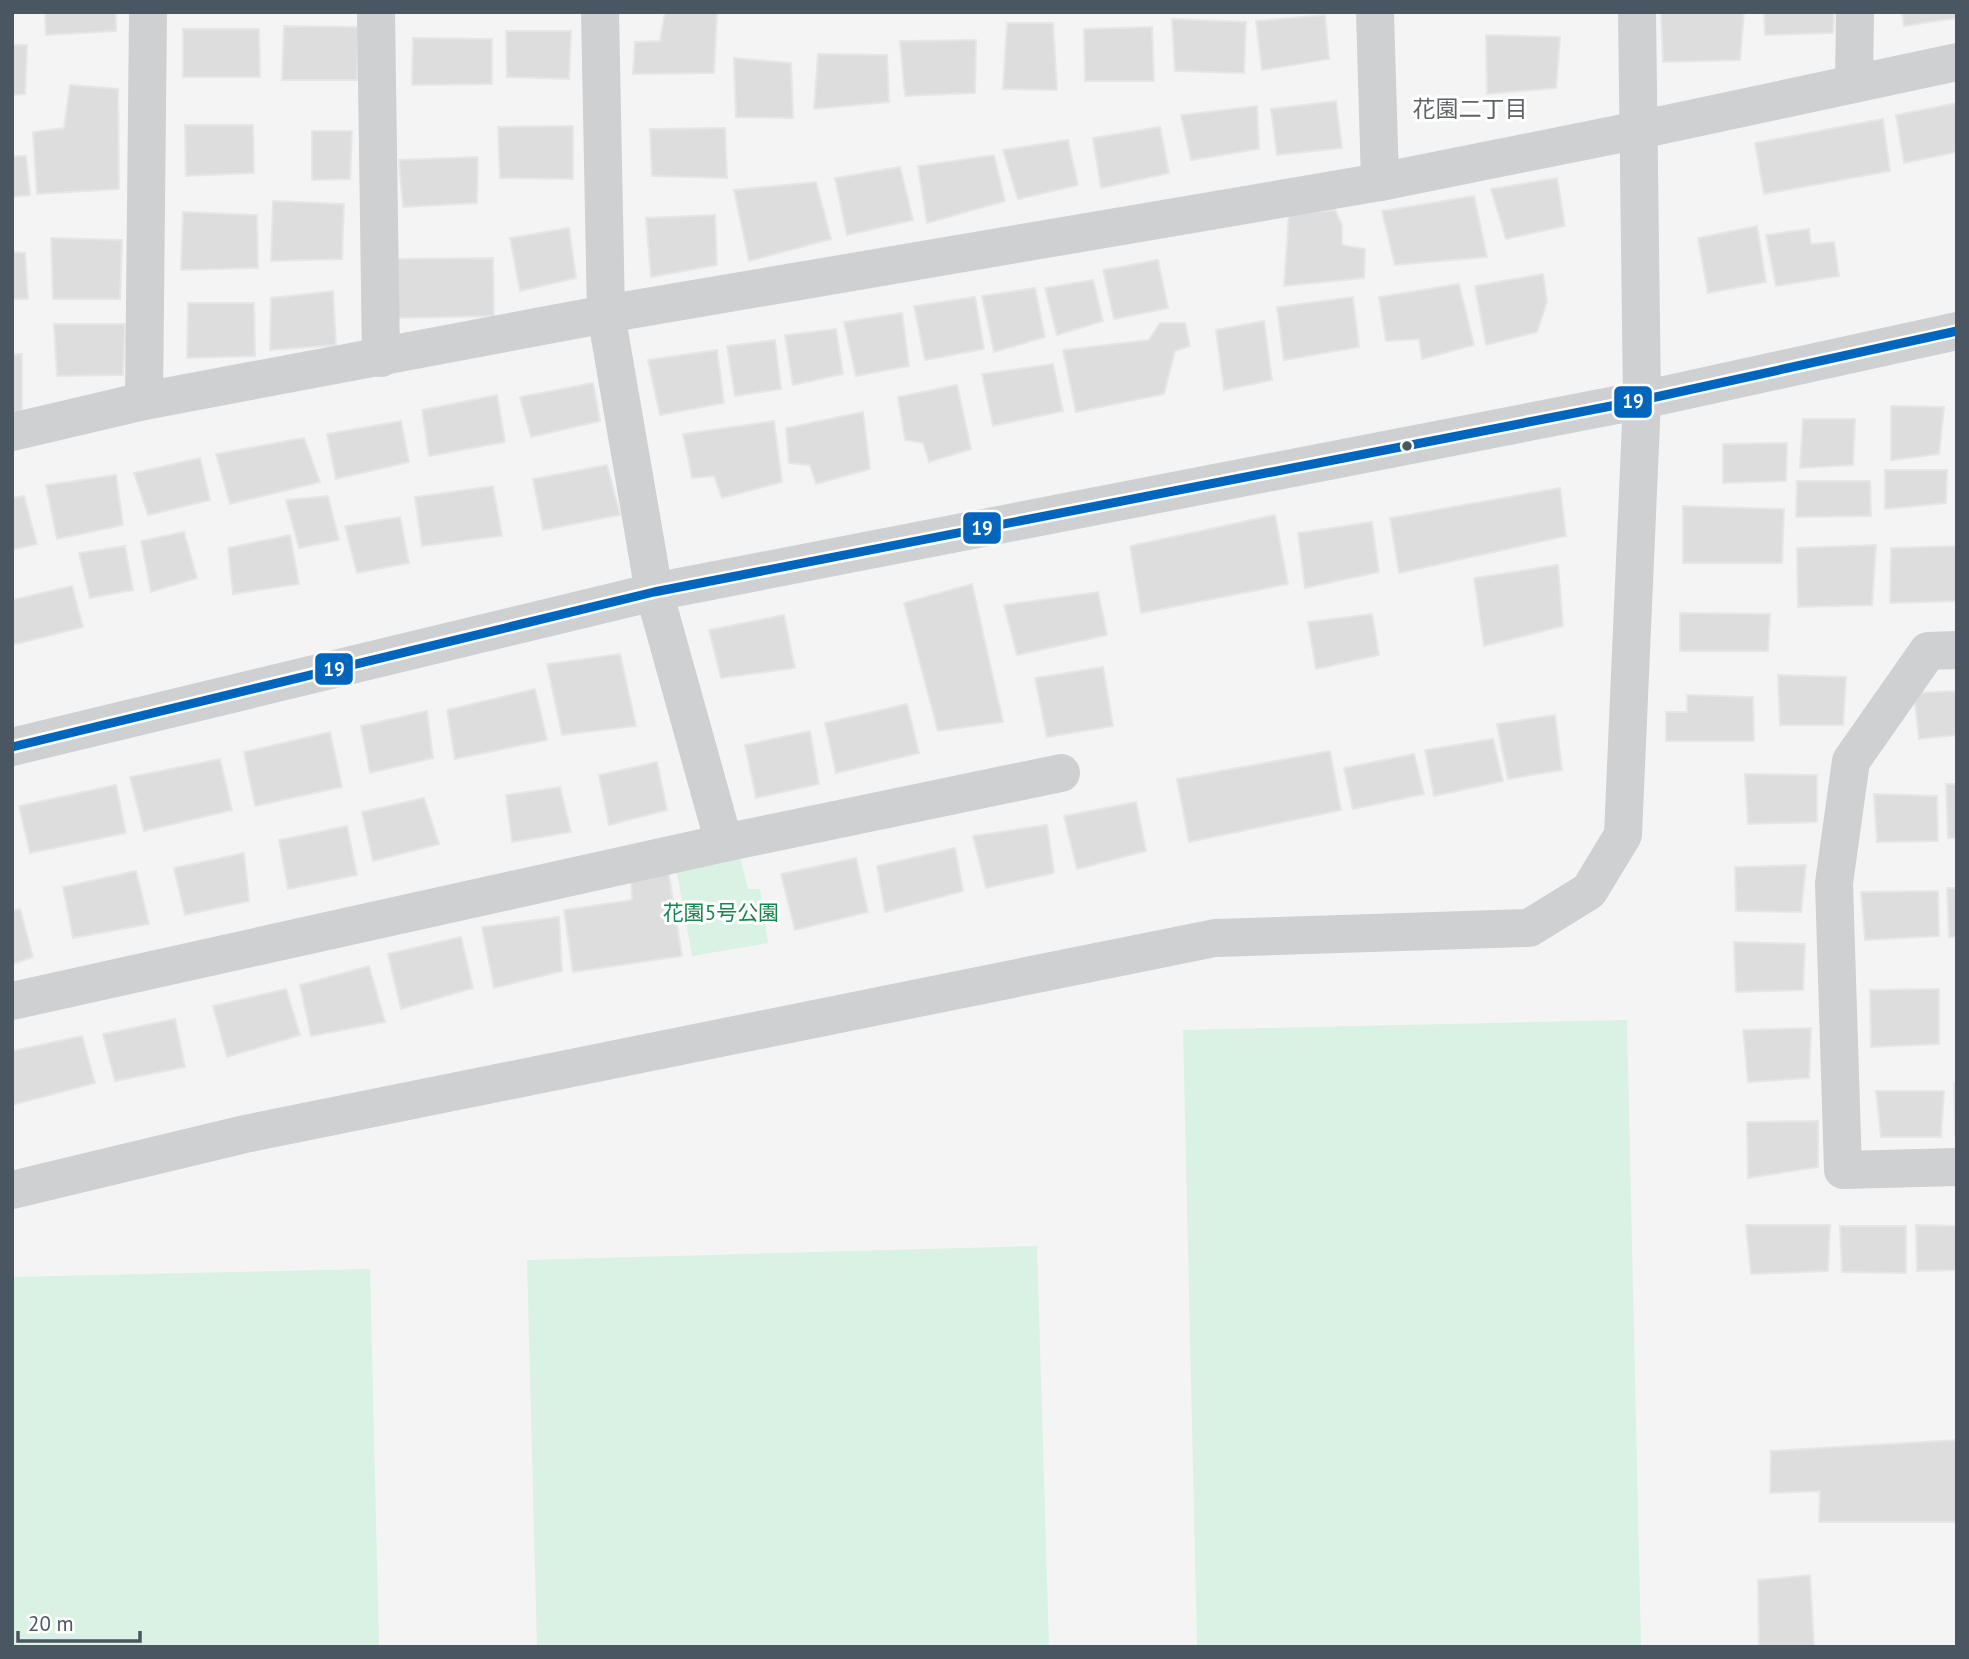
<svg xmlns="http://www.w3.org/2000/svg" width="1969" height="1659" font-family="'PT Sans','Noto Sans JP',sans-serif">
<rect width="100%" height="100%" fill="#f4f4f4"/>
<!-- green -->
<g fill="#d9f2e3">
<path d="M739,853L748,889H760L768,943L692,956L676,867Z"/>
<path d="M1627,1020L1641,1647H1197L1183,1030Z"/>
<path d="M1037,1246L1049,1647H537L527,1260Z"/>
<path d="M370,1269L379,1647H12V1277Z"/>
</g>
<!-- building -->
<g fill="#ddddde" stroke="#e5e6e7" stroke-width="2">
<path d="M45,12H116V31L46,35Z"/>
<path d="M665,12H717L714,73L633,74L635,42L660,41Z"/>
<path d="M1661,12H1744L1740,60L1663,62Z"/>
<path d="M1764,12H1834L1833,33L1765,35Z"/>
<path d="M1902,12H1957V18L1904,26Z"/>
<path d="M1325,15L1329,59L1262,70L1256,21Z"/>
<path d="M1172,19L1246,22L1244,73L1175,71Z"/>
<path d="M1007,23H1053L1057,90L1003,89Z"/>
<path d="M284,26L359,27L357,80H282Z"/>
<path d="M1152,27L1154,81H1085L1084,29Z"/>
<path d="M183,29H259L260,77H183Z"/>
<path d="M506,31H571L569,79L507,77Z"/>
<path d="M1486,35L1560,37L1556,88L1487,94Z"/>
<path d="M413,38L492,39V84L412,85Z"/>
<path d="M976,40L975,93L905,96L900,41Z"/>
<path d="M12,45H27L25,94L12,95Z"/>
<path d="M818,54L887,55L889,102L814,109Z"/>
<path d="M734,58L791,63L793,118L736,117Z"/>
<path d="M70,85L118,89L119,189L37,194L33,132L64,128Z"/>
<path d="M1336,101L1342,148L1277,155L1271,109Z"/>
<path d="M1957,103V152L1904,163L1896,115Z"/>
<path d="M1257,106L1259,149L1191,160L1181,115Z"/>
<path d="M1883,119L1890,171L1764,194L1755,143Z"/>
<path d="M185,125H253L254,173L186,176Z"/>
<path d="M573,126V179L500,178L498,127Z"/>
<path d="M1160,127L1169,173L1101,188L1093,138Z"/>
<path d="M725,128L727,178L652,176L650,129Z"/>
<path d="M312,131H352L350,179L312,180Z"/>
<path d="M1068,140L1078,185L1018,199L1003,150Z"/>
<path d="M994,155L1005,201L927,223L918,166Z"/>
<path d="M12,156H26L30,195L12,197Z"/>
<path d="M478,157L477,203L403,207L399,160Z"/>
<path d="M900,167L913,220L847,235L835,178Z"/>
<path d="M1557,178L1565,226L1506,239L1491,189Z"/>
<path d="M816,182L831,239L749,261L734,190Z"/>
<path d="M1474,196L1487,257L1395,265L1382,211Z"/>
<path d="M273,201L344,204L342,259L271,261Z"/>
<path d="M1335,210L1342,225V245L1365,249L1364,278L1284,286L1289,214Z"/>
<path d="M183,212L257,215L258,268L181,270Z"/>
<path d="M715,215L717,265L651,277L646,218Z"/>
<path d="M1757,226L1766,282L1708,293L1698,238Z"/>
<path d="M569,228L576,278L520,291L510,238Z"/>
<path d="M1809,229L1811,244L1834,242L1839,276L1776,286L1766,235Z"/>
<path d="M51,238L122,240L120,299H53Z"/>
<path d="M12,252L25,253L28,299H12Z"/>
<path d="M493,258L494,316L397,318L395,259Z"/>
<path d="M1158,260L1168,308L1114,319L1103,270Z"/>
<path d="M1543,274L1547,302L1537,332L1486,345L1475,286Z"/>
<path d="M1093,280L1103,321L1057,335L1045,288Z"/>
<path d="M1459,284L1474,345L1422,359L1419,339L1386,341L1379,297Z"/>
<path d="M1035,288L1045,337L994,352L982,296Z"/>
<path d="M333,291L336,345L270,350L271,298Z"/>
<path d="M975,297L984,349L925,360L914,306Z"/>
<path d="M1353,297L1359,347L1284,360L1277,307Z"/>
<path d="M188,303H254L255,356L187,358Z"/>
<path d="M902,313L909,366L856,376L844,322Z"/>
<path d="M1264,321L1272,380L1224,390L1216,330Z"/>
<path d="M1160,323H1185L1190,346L1175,351L1164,394L1076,412L1063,350L1149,340Z"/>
<path d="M54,324H125L123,375L57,376Z"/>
<path d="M836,329L843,374L793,385L785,335Z"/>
<path d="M775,340L781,389L735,396L727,346Z"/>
<path d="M717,350L724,403L660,415L648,360Z"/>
<rect x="12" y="354" width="10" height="60"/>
<path d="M1053,364L1063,411L993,426L982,374Z"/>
<path d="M593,383L600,421L531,437L520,397Z"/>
<path d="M957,385L971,449L929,462L923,443L905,440L898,397Z"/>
<path d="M497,395L505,442L429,456L422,410Z"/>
<path d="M1891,406L1944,407L1939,454L1891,460Z"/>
<path d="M863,412L870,469L816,484L810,465L789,463L786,428Z"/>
<path d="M1803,419H1855L1853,465L1800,468Z"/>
<path d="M401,421L409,462L336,479L327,434Z"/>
<path d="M774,421L782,482L722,498L714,476L692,478L683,434Z"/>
<path d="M304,438L320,482L230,504L216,454Z"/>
<path d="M1787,443L1786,481L1723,483V444Z"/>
<path d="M200,458L210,500L148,515L134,473Z"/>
<path d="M607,465L620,515L543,530L533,479Z"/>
<path d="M1885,470H1947L1946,503L1885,509Z"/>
<path d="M116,475L123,525L57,539L46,485Z"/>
<path d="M1797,481H1870L1871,516L1796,517Z"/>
<path d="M493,486L502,536L422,546L415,497Z"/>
<path d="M1560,488L1566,536L1399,573L1390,518Z"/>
<path d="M24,496L37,544L12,550V498Z"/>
<path d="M328,496L339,540L299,548L286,500Z"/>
<path d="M1683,506L1784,509L1782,563H1683Z"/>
<path d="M1275,515L1288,584L1141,613L1130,546Z"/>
<path d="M400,517L409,563L357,573L345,526Z"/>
<path d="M1372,522L1379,572L1305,588L1298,533Z"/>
<path d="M184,532L197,578L151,592L141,541Z"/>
<path d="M290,535L299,584L233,594L228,548Z"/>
<path d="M1876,545L1872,605L1798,607L1797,548Z"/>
<path d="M125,546L133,590L90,598L79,553Z"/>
<path d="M1957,546V601L1890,603L1891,548Z"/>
<path d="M1558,565L1563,626L1484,646L1474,578Z"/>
<path d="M972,584L1003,722L938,731L904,603Z"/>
<path d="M72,586L83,627L12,645V600Z"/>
<path d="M1098,592L1107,635L1017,655L1004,605Z"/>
<path d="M1680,613L1770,614L1768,651H1680Z"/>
<path d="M1372,614L1379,655L1316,669L1308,622Z"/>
<path d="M784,615L795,668L721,678L709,630Z"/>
<path d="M620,654L636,726L562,735L547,664Z"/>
<path d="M1103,667L1113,726L1047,737L1035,678Z"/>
<path d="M1778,675L1846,677L1843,725H1780Z"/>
<path d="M535,689L547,740L455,759L447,710Z"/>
<path d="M1957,691V735L1919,739L1914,693Z"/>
<path d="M1687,695L1753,697L1754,741H1666V712H1687Z"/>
<path d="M907,704L919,753L836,773L825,723Z"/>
<path d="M427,711L433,758L370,773L361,726Z"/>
<path d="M1555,715L1562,770L1508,779L1497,724Z"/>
<path d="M810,731L819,784L756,798L745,745Z"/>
<path d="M330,732L342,787L255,806L244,752Z"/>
<path d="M1493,739L1503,781L1434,796L1425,750Z"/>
<path d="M1330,751L1341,810L1189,842L1177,779Z"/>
<path d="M1414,754L1424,794L1353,809L1344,768Z"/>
<path d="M220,759L232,810L144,831L130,777Z"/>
<path d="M657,762L667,810L609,825L599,775Z"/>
<path d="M1745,774L1817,775V822L1748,824Z"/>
<path d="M1946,784H1957V838H1948Z"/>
<path d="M116,785L126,833L30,853L19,806Z"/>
<path d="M560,787L571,832L512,842L506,795Z"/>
<path d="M1874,794L1937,796L1938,841L1877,842Z"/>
<path d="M424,798L439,844L373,861L362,812Z"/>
<path d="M1136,802L1146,851L1077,869L1064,816Z"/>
<path d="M1047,825L1054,873L986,888L973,836Z"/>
<path d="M347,826L357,875L288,889L279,840Z"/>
<path d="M955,848L963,891L885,912L877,866Z"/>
<path d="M244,853L249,901L185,915L174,868Z"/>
<path d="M856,858L868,912L795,930L781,874Z"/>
<path d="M1806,865L1801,912L1736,911L1735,867Z"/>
<path d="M668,869L682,956L573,972L564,910L632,900L631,876Z"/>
<path d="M136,871L149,924L73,938L63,887Z"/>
<path d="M1947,888H1957V937H1949Z"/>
<path d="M1938,891L1939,936L1865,940L1861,892Z"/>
<path d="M20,909L33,957L12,964V911Z"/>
<path d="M559,917L562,971L494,988L482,927Z"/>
<path d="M461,937L473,988L401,1009L388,954Z"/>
<path d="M1734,942L1805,944L1803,990L1736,992Z"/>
<path d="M369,966L385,1022L311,1036L300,985Z"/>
<path d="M286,989L300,1035L227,1057L213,1006Z"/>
<path d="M1939,989V1044L1871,1047L1870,990Z"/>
<path d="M175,1019L185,1067L115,1081L103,1034Z"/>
<path d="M1811,1028L1809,1078L1748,1082L1743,1030Z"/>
<path d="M82,1036L95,1083L12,1105V1051Z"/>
<path d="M1954,1083H1957V1135H1955Z"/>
<path d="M1876,1091H1944L1941,1137H1881Z"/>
<path d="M1818,1121V1167L1748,1178L1747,1122Z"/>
<path d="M1746,1225H1830L1828,1271L1751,1274Z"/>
<path d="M1916,1225L1957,1226V1270L1917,1271Z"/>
<path d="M1840,1226H1906V1273L1842,1272Z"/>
<path d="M1957,1440V1522H1819L1820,1491L1770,1493L1771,1451Z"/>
<path d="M1810,1575L1814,1647H1759L1758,1580Z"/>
</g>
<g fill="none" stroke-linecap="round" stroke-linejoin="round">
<!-- minor -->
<g stroke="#ced0d2" stroke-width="38">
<path d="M376,12L381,358"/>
<path d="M600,12L606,314L654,592L724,843"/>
<path d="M1375,12L1380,182"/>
<path d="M1854,82L1855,12"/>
<path d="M144,401L148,12"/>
<path d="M12,432L144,401L606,314L1380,182L1639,130L1957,62"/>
<path d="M1957,650L1928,651L1851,761L1834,883L1843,1170L1957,1167"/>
<path d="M12,747L654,592L1642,400L1957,331"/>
<path d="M12,1001L724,843L1061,773"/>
<path d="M12,1190L245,1134L1215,938L1529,928L1589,891L1623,835L1642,400L1637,12"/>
</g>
<!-- bus-1 casing -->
<g stroke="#fff" stroke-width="14">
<path id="bus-1" d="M12,747L654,592L1642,400L1957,331"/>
</g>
<!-- bus-1 -->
<use href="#bus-1" stroke="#0065bd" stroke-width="9"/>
</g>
<!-- markers -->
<circle fill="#4a5661" stroke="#fff" stroke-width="2.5" cx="1407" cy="446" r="6"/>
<g text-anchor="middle" stroke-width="6" stroke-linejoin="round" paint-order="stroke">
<!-- park labels -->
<g font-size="21" fill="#17864f" stroke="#fff">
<text x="721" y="920">花園5号公園</text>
</g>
<!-- neighbourhood labels -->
<g font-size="23" fill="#5f6368" stroke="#fff">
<text x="1470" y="117">花園二丁目</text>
</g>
</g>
<g stroke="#fff" stroke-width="2.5">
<rect x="1613" y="385" width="40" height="34" rx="7" fill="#0065bd"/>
<rect x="962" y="511" width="40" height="34" rx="7" fill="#0065bd"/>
<rect x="314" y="652" width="40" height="34" rx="7" fill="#0065bd"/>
</g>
<g font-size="19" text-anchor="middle" font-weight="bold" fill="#fff">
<text x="1633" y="408">19</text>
<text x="982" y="535">19</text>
<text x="334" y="676">19</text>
</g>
<!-- border -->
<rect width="1969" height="1659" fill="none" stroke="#4a5661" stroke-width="28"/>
<!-- scale -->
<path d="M18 1631v10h122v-10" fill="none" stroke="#4a5661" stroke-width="3.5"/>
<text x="28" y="1631" font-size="21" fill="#4a5661" stroke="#ffffff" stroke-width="5" paint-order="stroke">20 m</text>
</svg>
